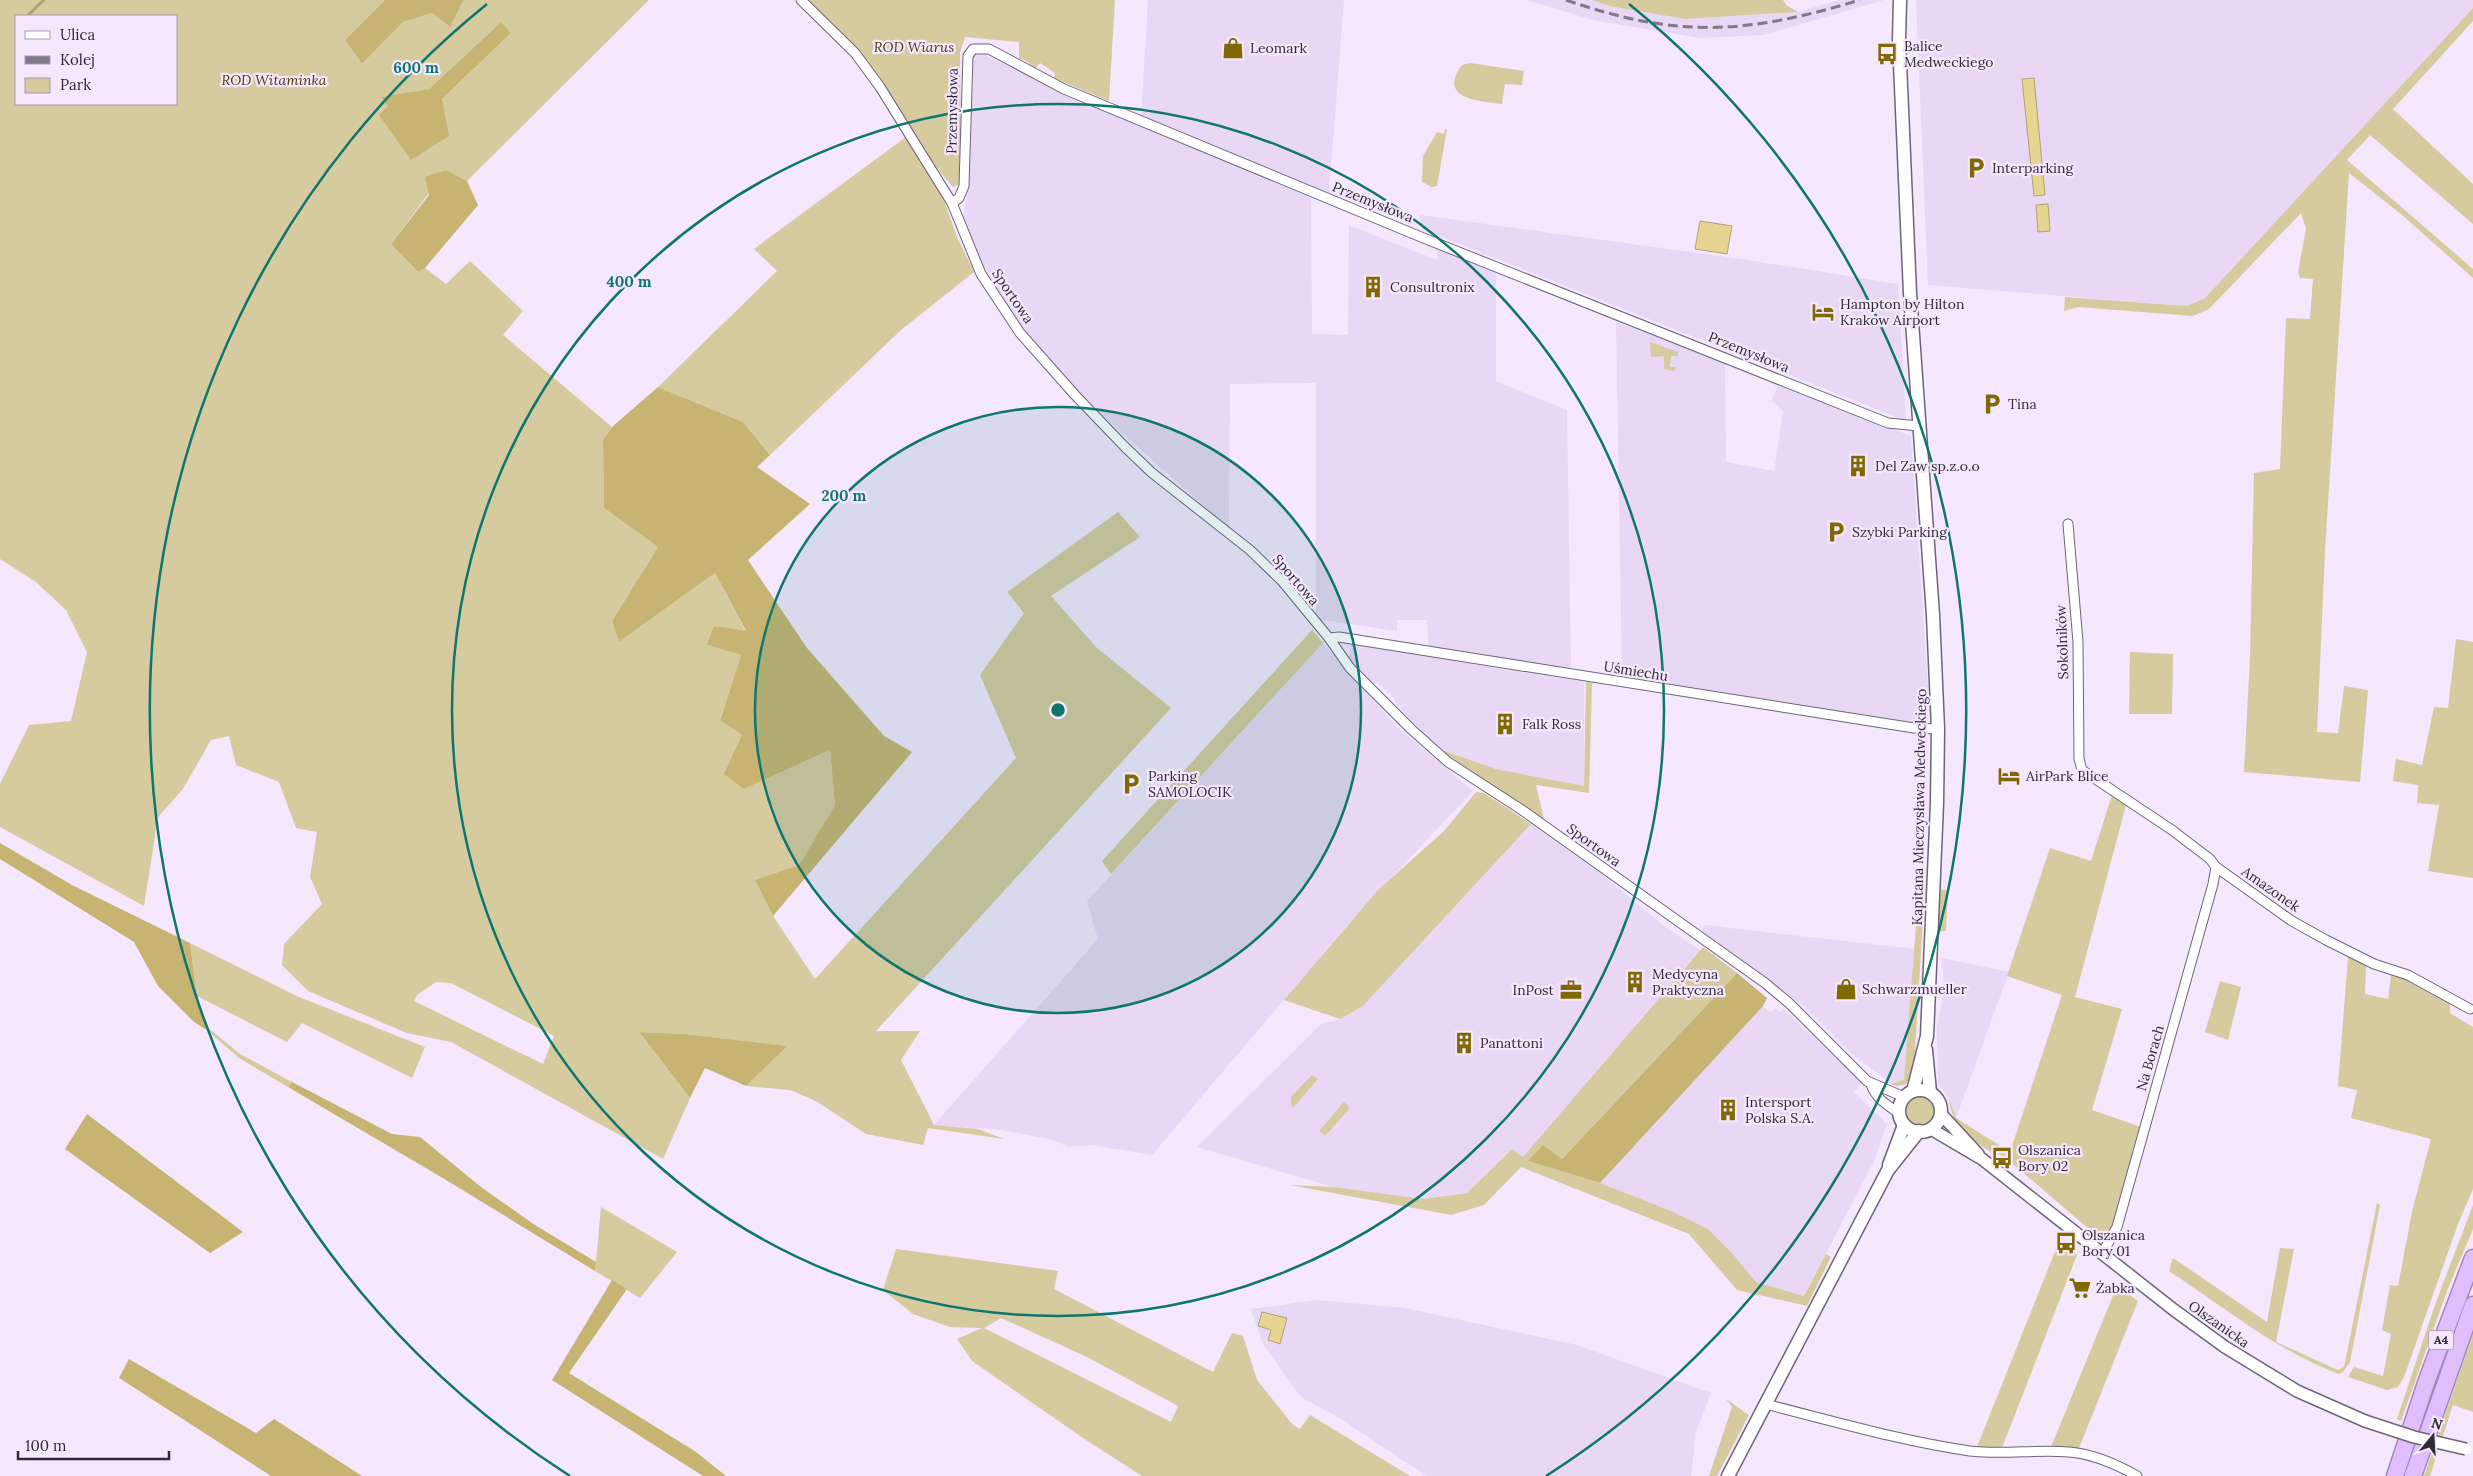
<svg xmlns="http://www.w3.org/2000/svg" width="2473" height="1476" font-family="Lora,serif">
<rect width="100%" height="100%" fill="#f4e7fe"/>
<!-- built -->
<g fill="#e8d8f5">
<path d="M1148,0H1344L1329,193L1141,116Z"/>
<path d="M1526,0H1592L1609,6L1685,19L1798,12L1839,0H1884L1763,35L1700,38L1593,20Z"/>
<path d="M1916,0H2473V8L2205,298L2187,306L1928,285Z"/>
<path d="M981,53L1118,117L1311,198L1312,334L1348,335L1349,225L1437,260V249L1496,273V381L1567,410L1571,668L1429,649L1427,620H1397V631L1316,619V383L1230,384L1229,528L1078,394L1016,322L983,272L963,219L968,187L969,66L973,56Z"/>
<path d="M1420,215L1735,258L1898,284L1906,421L1421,229Z"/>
<path d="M1616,322L1725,362L1726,462L1774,471L1783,411L1772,401L1779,384L1911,436L1929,702L1925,713L1912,723L1622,676Z"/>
<path d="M1323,643L1397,727L1473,791L1356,915L1152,1155L1092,1145L1068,1147L1053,1140L1002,1130L934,1125L1098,939L1087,901Z"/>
<path d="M1351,644L1584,682V786L1496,769L1439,749L1403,712L1391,695L1378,683L1371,684L1349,658Z"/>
<path d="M1531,824L1600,873L1664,926L1700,950L1523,1157L1512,1149L1467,1193L1424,1199L1333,1187L1197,1147L1320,1025L1340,1019L1363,1006Z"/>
<path d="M1704,925L1915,949L1904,1080L1891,1084L1884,1078L1852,1054L1804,1006L1702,933Z"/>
<path d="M1942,958L2009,972L1956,1118L1949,1099L1938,1083L1937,1028L1944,989Z"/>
<path d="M1763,1006L1771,1013L1776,1008L1780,1012L1783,1009L1862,1082L1854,1092L1887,1124L1874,1161L1804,1296L1756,1282L1732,1253L1708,1229L1670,1211L1600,1183Z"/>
<path d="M1317,1300L1405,1308L1577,1345L1711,1393L1696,1432L1691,1476H1427L1341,1419L1301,1397L1263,1344L1251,1309Z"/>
</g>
<!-- green -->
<g fill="#d6ca9f" fill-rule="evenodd">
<path d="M0,0H385L345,40L362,64L403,22L432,13L450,27L464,0H649L467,181L446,170L391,244L418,272L425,268L446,284L470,261L523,311L503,335L612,427L603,440L604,508L658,547L612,621L619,642L715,573L746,632L707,645L741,655L720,719L742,735L744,789L830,750L835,805L799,865L755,880L773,916L815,979L1016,758L980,675L1024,613L1007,592L1118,512L1140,537L1051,596L1096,647L1171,708L876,1031H920L901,1060L934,1125L978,1129L1004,1139L928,1128L923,1145L866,1134L816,1101L790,1090L746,1086L786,1046L685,1034L639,1032L690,1098L663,1159L451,1042L407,1033L308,991L282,965L284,944L322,904L310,877L317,832L296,828L279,782L236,765L229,736L211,740L183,789L158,817L144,906L0,827V784L29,725L71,721L87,652L66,610L36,582L0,559ZM16,16H176V104H16ZM501,22L511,33L442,99L379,115L389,106L382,97L429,89ZM436,982L451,983L554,1036L543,1064L414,1001L417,995Z"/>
<path d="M807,0H1115L1109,101L1054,78L1055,73L1040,63L1035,68L1025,60L1019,59V42L965,37L960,52L961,178L959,185L953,187C923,154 902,113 877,76C858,48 833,23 807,0Z"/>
<path d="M1592,0H1783L1786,5L1798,12L1685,19L1609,6Z"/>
<path d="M2473,8V21L2393,109L2473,184V224L2370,135L2347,160L2473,269V278L2401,214L2349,173L2325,551L2317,732L2338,733L2344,686L2368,690L2360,782L2244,772L2250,657L2254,473L2280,469L2286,318L2310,319L2313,279L2300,278L2298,272L2306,229L2301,213L2209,309L2193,316L2078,307L2064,311L2065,297L2187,306L2205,298Z"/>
<path d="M1470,63L1524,71L1522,85L1505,84L1502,104C1479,101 1437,99 1462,65Z"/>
<path d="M1445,129H1447L1437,186L1432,187L1422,182L1423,156L1437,132L1444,134Z"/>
<path d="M906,137L944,200L957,237L974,272L901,330L770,455L743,422L658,387L777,271L754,249Z"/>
<path d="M1650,342L1678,352V356H1671L1670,367H1675V371L1664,369V356L1651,357Z"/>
<path d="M1312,630L1323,643L1111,874L1102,861Z"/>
<path d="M2456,639L2473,642V878L2428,871L2439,805L2417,803L2418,785L2393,781L2396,759L2422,765L2434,707L2448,708Z"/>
<path d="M2130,652L2173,654L2172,714H2129Z"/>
<path d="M1586,682L1592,683L1589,793L1536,785L1544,819L1439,749L1496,769L1584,786Z"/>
<path d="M1476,792L1484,793L1531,824L1363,1006L1340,1019L1284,1000L1378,890L1444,831Z"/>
<path d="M2112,795L2126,805L2075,997L2122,1009L2092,1110L2141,1127L2110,1235L2103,1241L2007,1159L1999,1154L1997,1156C1972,1139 1953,1131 1949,1099L1956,1118L2010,1152L2062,995L2007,976L2050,848L2091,861Z"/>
<path d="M1920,874L1925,884L1915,1052L1911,1077L1906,1084L1897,1086L1891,1084L1904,1080Z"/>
<path d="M1940,890H1948L1946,931H1938Z"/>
<path d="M190,943L299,997L425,1047L412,1078L302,1023L287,1042L197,996Z"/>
<path d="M1703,947L1737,973L1562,1159L1528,1161L1600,1183L1671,1211L1708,1229L1732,1253L1756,1282L1804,1296L1826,1254L1831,1257L1807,1306L1737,1290L1689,1234L1521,1167L1484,1205L1451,1215L1290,1185L1333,1187L1424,1199L1467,1193L1512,1149L1523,1157Z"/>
<path d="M2348,957L2366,965L2365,994L2388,999L2391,974L2406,979L2450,1003V1013L2473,1027V1189L2458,1224L2404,1377L2398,1387L2387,1390L2348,1377L2354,1367L2383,1376L2391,1334L2382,1330L2390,1285L2398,1286L2412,1212L2431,1139L2351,1118L2357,1090L2338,1086Z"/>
<path d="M2220,981L2241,987L2228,1040L2205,1032Z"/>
<path d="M206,1026L240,1054L292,1082L288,1087L239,1058L208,1031Z"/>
<path d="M1312,1075L1318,1079L1293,1108L1291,1105V1097Z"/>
<circle cx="1921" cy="1110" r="15"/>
<path d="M1344,1102L1350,1108L1325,1136L1319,1131Z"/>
<path d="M2377,1203L2380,1205L2350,1362L2343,1372L2339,1374C2277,1351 2224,1307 2169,1271L2173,1258L2267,1322L2280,1248L2294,1249L2276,1342L2338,1370L2344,1367Z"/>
<path d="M2473,1205V1229L2447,1291L2401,1421L2397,1419L2436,1302Z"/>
<path d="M601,1207L677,1252L640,1298L595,1271Z"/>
<path d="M2060,1239L2077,1255L2002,1448L1977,1447Z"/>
<path d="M896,1249L1058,1271L1054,1289L1213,1372L1232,1333L1243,1336L1257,1380L1292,1424L1300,1429L1310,1415L1410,1476H1142L1083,1438L972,1361L957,1339L982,1328L950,1327L913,1314L883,1290ZM1001,1318L1087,1357L1178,1406L1171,1422L984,1328Z"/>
<path d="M2117,1286L2138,1301L2079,1448L2051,1447Z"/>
<path d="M2473,1334V1412L2453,1405L2430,1476H2424Z"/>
<path d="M1726,1399L1749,1415L1717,1476H1709L1732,1407Z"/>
</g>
<!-- forest -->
<g fill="#c8b472">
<path d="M385,0H464L450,27L432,13L403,22L362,64L345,40Z"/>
<path d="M501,22L511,33L442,99L449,136L411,160L379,115L388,106L381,97L429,89Z"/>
<path d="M446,170L467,181L478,205L425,268L418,272L391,244L429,195L425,177Z"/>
<path d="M658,387L743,422L770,455L757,467L810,504L748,560L807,648L884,736L912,752L773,916L755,880L799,865L835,805L830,750L744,789L724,774L742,735L720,720L741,655L707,645L714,626L746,631L715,573L619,642L612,621L658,547L604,508L603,440L612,427Z"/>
<path d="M0,843L72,885L190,943L197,996L208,1031L194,1022L158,986L134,942L0,859Z"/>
<path d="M1737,973L1767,998L1763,1006L1600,1183L1528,1161L1543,1145L1562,1159Z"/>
<path d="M639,1032L685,1034L787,1046L746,1086L705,1068L690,1098Z"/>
<path d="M292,1082L392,1134L420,1137L481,1187L535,1225L596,1262L595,1271L441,1177L288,1087Z"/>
<path d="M87,1114L243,1232L210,1253L65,1149Z"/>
<path d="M612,1280L627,1289L569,1373L696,1452L726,1476H703L552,1380Z"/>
<path d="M129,1359L256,1433L274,1419L362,1476H271L119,1378Z"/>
</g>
<!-- water -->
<g fill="#e7d490" stroke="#b0a174">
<path d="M2034,78L2045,195L2034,196L2022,79Z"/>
<path d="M2048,204L2050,231L2038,232L2036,205Z"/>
<path d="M1700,221L1732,226L1727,254L1695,249Z"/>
<path d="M1262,1312L1287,1318L1280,1344L1268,1340L1271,1330L1258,1326Z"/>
</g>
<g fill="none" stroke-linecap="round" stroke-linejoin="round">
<!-- stream -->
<path stroke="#b0a174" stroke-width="3" d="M27,16L44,0"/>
<!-- minor casing -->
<g stroke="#6e6478" stroke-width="11">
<g id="minor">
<path d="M801,0L855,53L880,87L952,203L981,274L1020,333L1075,395L1124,446L1151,472L1250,550L1282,581L1329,638L1350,668L1411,729L1448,762L1522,810L1765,983L1789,1003L1867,1081L1904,1097"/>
<path d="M952,203L959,198L964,186L968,56L973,49H989L1064,89L1421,237L1888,423L1919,426"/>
<path d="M2068,524L2078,642L2079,759L2082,770L2172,830L2210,859L2216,867L2292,921L2326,940L2374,964L2408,975L2470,1009"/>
<path d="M1329,638L1339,637L1914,728L1938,729"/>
<path d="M1871,1084C1876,1099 1887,1105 1899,1113"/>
<path d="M2102,1254L2117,1227L2213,884L2216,867"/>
<path d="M1765,1404C1833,1421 1901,1441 1970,1451C2003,1455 2037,1449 2069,1452C2092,1454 2118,1465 2137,1476"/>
</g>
</g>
<!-- tertiary casing -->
<g stroke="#6e6478" stroke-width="14">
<g id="tertiary">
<path d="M1941,1114L1978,1154"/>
<path d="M1931,1129L1982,1159L2174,1310L2225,1347L2297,1391L2365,1421"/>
</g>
</g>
<!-- secondary casing -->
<g stroke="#6e6478" stroke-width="15">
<g id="secondary">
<path d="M1900,0L1899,40L1910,293L1933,615L1938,729L1937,803L1927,1036L1913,1091"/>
<path d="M1926,1050L1930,1092"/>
<circle cx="1920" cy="1111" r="21"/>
<path d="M1889,1165L1904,1125"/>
<path d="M1728,1476L1888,1170L1919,1131"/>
</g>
</g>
<!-- motorway casing -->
<g stroke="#a28ab6" stroke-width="19">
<g id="motorway">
<path d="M2395,1476L2427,1380L2473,1258"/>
<path d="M2413,1476L2473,1305"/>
</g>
</g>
<!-- minor -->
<use href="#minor" stroke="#fff" stroke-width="9"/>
<!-- tertiary -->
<use href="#tertiary" stroke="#fff" stroke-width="11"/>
<!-- secondary -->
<use href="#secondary" stroke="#fff" stroke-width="12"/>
<!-- motorway -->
<use href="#motorway" stroke="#e0befc" stroke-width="16"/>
<!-- rail -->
<path stroke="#827988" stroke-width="3" stroke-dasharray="10 5" stroke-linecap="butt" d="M1566,0C1679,39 1747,34 1860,0"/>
<!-- tertiary-bridge casing -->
<g stroke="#6e6478" stroke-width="14" stroke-linecap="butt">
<path id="tertiary-bridge" d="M2365,1421L2414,1437L2466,1449"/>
</g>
<!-- tertiary-bridge -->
<use href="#tertiary-bridge" stroke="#fff" stroke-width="11"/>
</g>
<!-- distance rings -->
<circle cx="1058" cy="710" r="303" fill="#0f766e" fill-opacity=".12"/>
<g fill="none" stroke="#0f766e" stroke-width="2.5">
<circle cx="1058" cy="710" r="303"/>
<circle cx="1058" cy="710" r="606"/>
<path d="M570 1476A908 908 0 0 1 487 4M1629 4A908 908 0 0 1 1546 1476"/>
</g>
<!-- icons -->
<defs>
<g id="shop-bare" transform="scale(1.725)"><path d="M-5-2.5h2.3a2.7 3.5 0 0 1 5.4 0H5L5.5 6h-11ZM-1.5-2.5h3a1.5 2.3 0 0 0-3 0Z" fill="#806902" stroke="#f4e7fe" stroke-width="2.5" paint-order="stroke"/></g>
<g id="bus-bare" transform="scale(1.725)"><path d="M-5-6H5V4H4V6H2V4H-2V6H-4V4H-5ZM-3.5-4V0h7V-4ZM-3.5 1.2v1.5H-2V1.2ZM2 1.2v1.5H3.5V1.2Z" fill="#806902" stroke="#f4e7fe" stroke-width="2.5" paint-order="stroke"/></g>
<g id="parking-bare" transform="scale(1.725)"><path d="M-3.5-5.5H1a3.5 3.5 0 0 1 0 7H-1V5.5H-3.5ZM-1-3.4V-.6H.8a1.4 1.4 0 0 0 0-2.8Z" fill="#806902" stroke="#f4e7fe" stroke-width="2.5" paint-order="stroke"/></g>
<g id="building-bare" transform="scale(1.725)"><path d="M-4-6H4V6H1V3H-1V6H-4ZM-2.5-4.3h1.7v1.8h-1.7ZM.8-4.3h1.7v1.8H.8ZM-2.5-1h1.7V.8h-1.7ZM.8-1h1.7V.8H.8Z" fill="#806902" stroke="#f4e7fe" stroke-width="2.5" paint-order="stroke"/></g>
<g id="hotel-bare" transform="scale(1.725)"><path d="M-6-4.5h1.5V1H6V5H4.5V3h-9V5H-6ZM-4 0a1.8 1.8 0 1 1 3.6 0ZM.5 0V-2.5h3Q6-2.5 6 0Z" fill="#806902" stroke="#f4e7fe" stroke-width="2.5" paint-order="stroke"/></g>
<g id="office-bare" transform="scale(1.725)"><path d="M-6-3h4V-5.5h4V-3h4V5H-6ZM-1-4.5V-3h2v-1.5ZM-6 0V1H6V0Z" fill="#806902" stroke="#f4e7fe" stroke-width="2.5" paint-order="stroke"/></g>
<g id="supermarket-bare" transform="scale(1.725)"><path d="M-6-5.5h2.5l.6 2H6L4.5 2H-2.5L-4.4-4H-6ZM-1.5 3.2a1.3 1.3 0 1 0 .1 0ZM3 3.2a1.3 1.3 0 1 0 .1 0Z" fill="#806902" stroke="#f4e7fe" stroke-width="2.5" paint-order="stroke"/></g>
</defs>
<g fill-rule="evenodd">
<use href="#shop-bare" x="1233" y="48"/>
<use href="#bus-bare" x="1887" y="54"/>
<use href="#parking-bare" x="1976" y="168"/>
<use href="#building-bare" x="1373" y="287"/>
<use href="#hotel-bare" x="1823" y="312"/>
<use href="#parking-bare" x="1992" y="404"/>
<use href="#building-bare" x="1858" y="466"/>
<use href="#parking-bare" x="1836" y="532"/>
<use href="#building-bare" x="1505" y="724"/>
<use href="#hotel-bare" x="2009" y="776"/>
<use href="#parking-bare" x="1131" y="784"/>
<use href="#building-bare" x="1635" y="982"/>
<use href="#shop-bare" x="1846" y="989"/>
<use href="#office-bare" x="1571" y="990"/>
<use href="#building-bare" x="1464" y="1043"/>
<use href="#building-bare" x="1728" y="1110"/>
<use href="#bus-bare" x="2002" y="1158"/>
<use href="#bus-bare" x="2066" y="1243"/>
<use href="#supermarket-bare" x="2080" y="1288"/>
</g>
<g text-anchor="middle" stroke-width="4.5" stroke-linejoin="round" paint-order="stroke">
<!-- shield labels -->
<rect fill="#f4e7fe" stroke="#6a6370" stroke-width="1" x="2428.5" y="1330.5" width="25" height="19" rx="4"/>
<g font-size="12" font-weight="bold" fill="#2f2a33">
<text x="2441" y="1344">A4</text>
</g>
<!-- poi labels -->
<g font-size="14" fill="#2f2a33" stroke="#f4e7fe" text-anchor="start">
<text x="1904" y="51">Balice<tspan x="1904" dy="16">Medweckiego</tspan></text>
<text x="1250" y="53">Leomark</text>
<text x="1992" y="173">Interparking</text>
<text x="1390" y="292">Consultronix</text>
<text x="1840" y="309">Hampton by Hilton<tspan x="1840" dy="16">Krakow Airport</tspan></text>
<text x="2008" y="409">Tina</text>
<text x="1875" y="471">Del Zaw sp.z.o.o</text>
<text x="1852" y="537">Szybki Parking</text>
<text x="1522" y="729">Falk Ross</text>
<text x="1148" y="781">Parking<tspan x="1148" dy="16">SAMOLOCIK</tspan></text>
<text x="2026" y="781">AirPark Blice</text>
<text x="1652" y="979">Medycyna<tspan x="1652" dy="16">Praktyczna</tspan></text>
<text x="1862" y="994">Schwarzmueller</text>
<text x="1554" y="995" text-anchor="end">InPost</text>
<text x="1480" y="1048">Panattoni</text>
<text x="1745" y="1107">Intersport<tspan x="1745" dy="16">Polska S.A.</tspan></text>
<text x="2018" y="1155">Olszanica<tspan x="2018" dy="16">Bory 02</tspan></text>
<text x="2082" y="1240">Olszanica<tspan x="2082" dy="16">Bory 01</tspan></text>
<text x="2096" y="1293">Żabka</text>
</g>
<!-- park labels -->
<g font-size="14" font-style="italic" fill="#493c03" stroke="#f4e7fe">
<text x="914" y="52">ROD Wiarus</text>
<text x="274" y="85">ROD Witaminka</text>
</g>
<!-- street labels -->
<g font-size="14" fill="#2f2a33" stroke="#f4e7fe">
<text transform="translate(952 111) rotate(-89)" y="5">Przemysłowa</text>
<text transform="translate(1373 202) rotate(22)" y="5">Przemysłowa</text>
<text transform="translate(1013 296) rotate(56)" y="5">Sportowa</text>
<text transform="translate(1749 352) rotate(22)" y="5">Przemysłowa</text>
<text transform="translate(1296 580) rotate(49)" y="5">Sportowa</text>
<text transform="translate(2062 642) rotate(-92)" y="5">Sokolników</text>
<text transform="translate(1636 671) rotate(9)" y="5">Uśmiechu</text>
<text transform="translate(1919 807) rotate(-89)" y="5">Kapitana Mieczysława Medweckiego</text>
<text transform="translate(1594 845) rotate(36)" y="5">Sportowa</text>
<text transform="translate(2271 889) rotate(35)" y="5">Amazonek</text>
<text transform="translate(2150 1058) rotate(-74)" y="5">Na Borach</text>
<text transform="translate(2219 1324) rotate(35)" y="5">Olszanicka</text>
</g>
</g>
<circle cx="1058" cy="710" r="8" fill="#0f766e" stroke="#f4e7fe" stroke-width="2.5"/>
<g font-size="15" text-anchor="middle" font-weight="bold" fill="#0f766e" stroke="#f4e7fe" stroke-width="4.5" stroke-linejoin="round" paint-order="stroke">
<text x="416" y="73">600 m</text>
<text x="629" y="287">400 m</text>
<text x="844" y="501">200 m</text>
</g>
<!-- legend -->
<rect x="15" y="15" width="162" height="90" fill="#f4e7fe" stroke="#a59bad"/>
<rect x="25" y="31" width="25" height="8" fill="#ffffff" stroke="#a59bad"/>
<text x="60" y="40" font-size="15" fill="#2f2a33">Ulica</text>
<rect x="25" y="56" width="25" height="8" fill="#827988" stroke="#a59bad"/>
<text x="60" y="65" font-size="15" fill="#2f2a33">Kolej</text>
<rect x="25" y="78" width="25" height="15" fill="#d6ca9f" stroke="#a59bad"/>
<text x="60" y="90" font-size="15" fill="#2f2a33">Park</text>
<!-- north arrow -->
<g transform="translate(2433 1436) rotate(18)" stroke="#f4e7fe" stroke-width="4" paint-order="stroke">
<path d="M0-4L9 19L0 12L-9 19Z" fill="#2f2a33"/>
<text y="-8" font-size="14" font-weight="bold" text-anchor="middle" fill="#2f2a33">N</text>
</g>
<!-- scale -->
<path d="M18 1451v8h151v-8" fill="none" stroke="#2f2a33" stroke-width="2.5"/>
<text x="25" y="1451" font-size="15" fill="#2f2a33" stroke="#f4e7fe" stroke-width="4" paint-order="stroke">100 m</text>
</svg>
